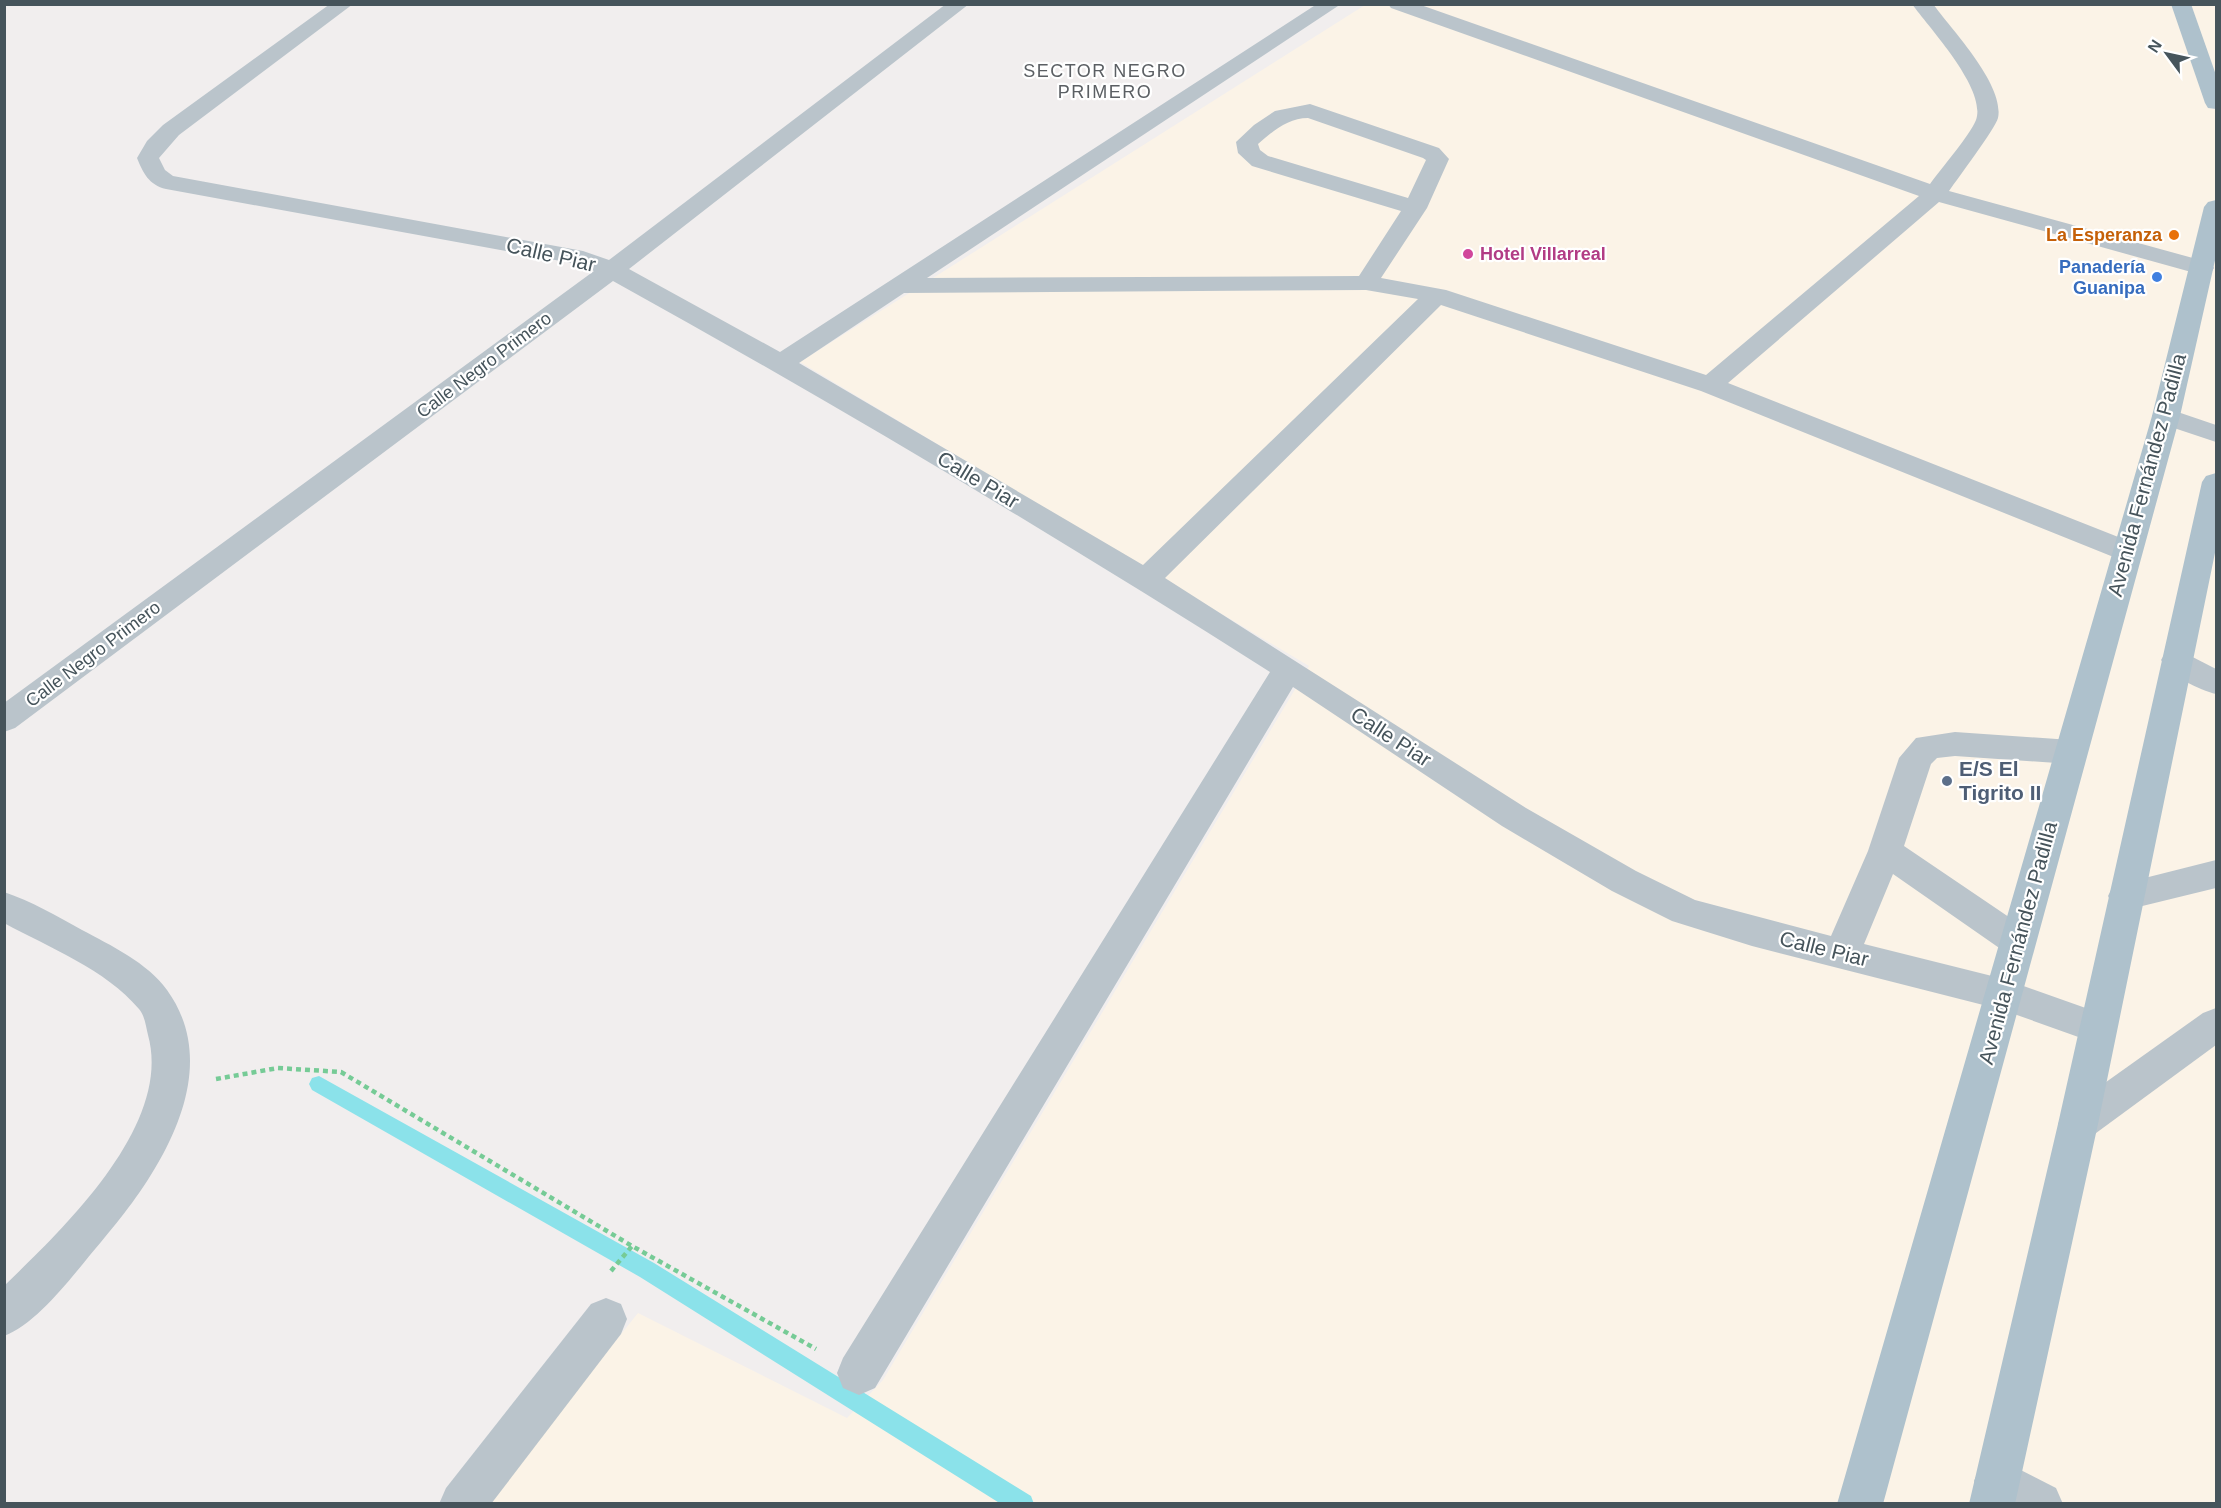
<svg xmlns="http://www.w3.org/2000/svg" width="2221" height="1508" font-family="Arial,sans-serif">
<rect width="100%" height="100%" fill="#f1eeee"/>
<!-- commercial -->
<path fill="#fbf3e7" d="M1365,5H2216V1503L485,1504L638,1313L847,1418L883,1380L1309,666L800,362Z"/>
<g fill="none" stroke-linecap="round" stroke-linejoin="round">
<!-- stream -->
<path fill="#8be2ea" fill-rule="evenodd" d="M319,1076L654,1263L1031,1496L1034,1504H1001L640,1277L312,1090L309,1084L312,1078Z"/>
<!-- path -->
<g stroke="#76cb96" stroke-width="4.5" stroke-dasharray="5 4" stroke-linecap="butt">
<path d="M216,1079L278,1068L341,1072L632,1246L816,1349"/>
<path d="M611,1271L632,1246"/>
</g>
<!-- minor -->
<g fill="#bac4cb" fill-rule="evenodd">
<path d="M330,4H353L179,135L159,158L165,170L173,176L583,251L609,260L946,4H969L629,269L780,352L1317,4H1341L927,278L1359,276L1401,211L1252,166L1238,153L1236,142L1254,125L1275,111L1310,104L1439,148L1449,159L1427,208L1381,278L1446,290L1706,375L1919,196L1391,8L1388,4H1418L1930,184C1941,169 1970,135 1976,120C1987,89 1930,29 1912,4H1933C1952,30 2005,85 1998,118C1995,129 1958,178 1949,191L2211,263L2214,268L2211,273L2202,275L1939,202L1728,383L2136,544L2141,551L2136,558L2126,561L2116,558L1701,391L1441,305L1165,578L1526,808L1636,871L1695,900L1831,936L1868,851L1899,758L1916,738L1955,732L2071,740L2083,743L2087,752L2083,761L2071,764L1955,756L1937,758L1931,764L1904,846L2031,932L2036,942L2031,952L2018,957L2005,952L1893,874L1864,944L2004,979L2111,1017L2117,1028L2111,1039L2098,1044L2003,1010L1752,946L1672,921L1612,891L1502,826L1293,687L875,1388L859,1395L843,1388L837,1373L843,1358L1270,672C1055,536 836,404 613,281L15,728L4,732V703L594,271L577,264L166,189C149,185 143,173 137,158L147,141L163,125ZM1308,118L1423,158L1426,160L1408,198L1268,156L1260,150L1258,144C1273,131 1288,118 1308,118ZM1366,290L1418,299L1143,565L799,363L904,293Z"/>
<path d="M2166,408L2216,425V442L2156,422L2152,416L2156,410Z"/>
<path d="M2177,649L2216,669V694C2199,690 2171,676 2161,660L2166,652Z"/>
<path d="M2216,860V888L2126,910L2113,906L2108,896L2113,886Z"/>
<path d="M4,892C31,901 57,916 82,930C110,945 148,963 167,990C227,1073 157,1177 101,1242C76,1271 39,1323 4,1336V1286C63,1229 173,1125 148,1035C146,1027 145,1016 139,1009C105,969 50,948 4,923Z"/>
<path d="M2216,1008V1045L2092,1136L2078,1142L2064,1136L2058,1124L2064,1112L2203,1013Z"/>
<path d="M606,1298L621,1304L627,1319L621,1334L491,1504H439L446,1488L591,1304Z"/>
<path d="M1997,1458L2056,1488L2063,1504H1993L1981,1497L1974,1481L1981,1465Z"/>
</g>
<!-- major -->
<g fill="#aec1cc" fill-rule="evenodd">
<path d="M2171,4H2191L2216,75V109L2208,108L2205,103Z"/>
<path d="M2216,200V256L2180,416L1883,1504H1837L2152,416L2204,207L2208,202Z"/>
<path d="M2216,473V548L2098,1124L2015,1504H1969L2058,1124L2202,482L2206,476Z"/>
</g>
</g>
<!-- markers -->
<circle fill="#e8710a" stroke="#fff" stroke-width="2" cx="2174" cy="235" r="6"/>
<circle fill="#d1479c" stroke="#fff" stroke-width="2" cx="1468" cy="254" r="6"/>
<circle fill="#3f7fe0" stroke="#fff" stroke-width="2" cx="2157" cy="277" r="6"/>
<circle fill="#5c6f8a" stroke="#fff" stroke-width="2" cx="1947" cy="781" r="6"/>
<g text-anchor="middle" stroke-width="4.5" stroke-linejoin="round" paint-order="stroke">
<!-- far-neighbourhood labels -->
<g font-size="18" letter-spacing="1.5" fill="#5b5f63" stroke="#fff">
<text x="1105" y="77">SECTOR NEGRO<tspan x="1105" dy="21">PRIMERO</tspan></text>
</g>
<!-- far-food labels -->
<g font-size="18" font-weight="bold" fill="#c56008" stroke="#fff" text-anchor="end">
<text x="2162" y="241">La Esperanza</text>
</g>
<!-- far-hotel labels -->
<g font-size="18" font-weight="bold" fill="#b23c85" stroke="#fff" text-anchor="start">
<text x="1480" y="260">Hotel Villarreal</text>
</g>
<!-- far-shop labels -->
<g font-size="18" font-weight="bold" fill="#366cbe" stroke="#fff" text-anchor="end">
<text x="2145" y="273">Panadería<tspan x="2145" dy="21">Guanipa</tspan></text>
</g>
<!-- far-street labels -->
<g font-size="18" fill="#46545b" stroke="#fff">
<text transform="translate(484 365) rotate(-37)" y="6">Calle Negro Primero</text>
<text transform="translate(93 654) rotate(-37)" y="6">Calle Negro Primero</text>
</g>
<!-- street labels -->
<g font-size="21" fill="#46545b" stroke="#fff">
<text transform="translate(551 255) rotate(13)" y="7">Calle Piar</text>
<text transform="translate(2147 475) rotate(-75)" y="7">Avenida Fernández Padilla</text>
<text transform="translate(978 480) rotate(31)" y="7">Calle Piar</text>
<text transform="translate(1391 737) rotate(33)" y="7">Calle Piar</text>
<text transform="translate(2018 943) rotate(-75)" y="7">Avenida Fernández Padilla</text>
<text transform="translate(1824 949) rotate(14)" y="7">Calle Piar</text>
</g>
<!-- service labels -->
<g font-size="21" font-weight="bold" fill="#4e5e75" stroke="#fff" text-anchor="start">
<text x="1959" y="776">E/S El<tspan x="1959" dy="24">Tigrito II</tspan></text>
</g>
</g>
<!-- border -->
<rect width="2221" height="1508" fill="none" stroke="#46545b" stroke-width="12"/>
<!-- north arrow -->
<g transform="translate(2167 54) rotate(303)" stroke="#ffffff" stroke-width="4.5" paint-order="stroke">
<path d="M0-4.5L10 22L0 15L-10 22Z" fill="#46545b"/>
<text y="-9" font-size="16" font-weight="bold" text-anchor="middle" fill="#46545b">N</text>
</g>
</svg>
